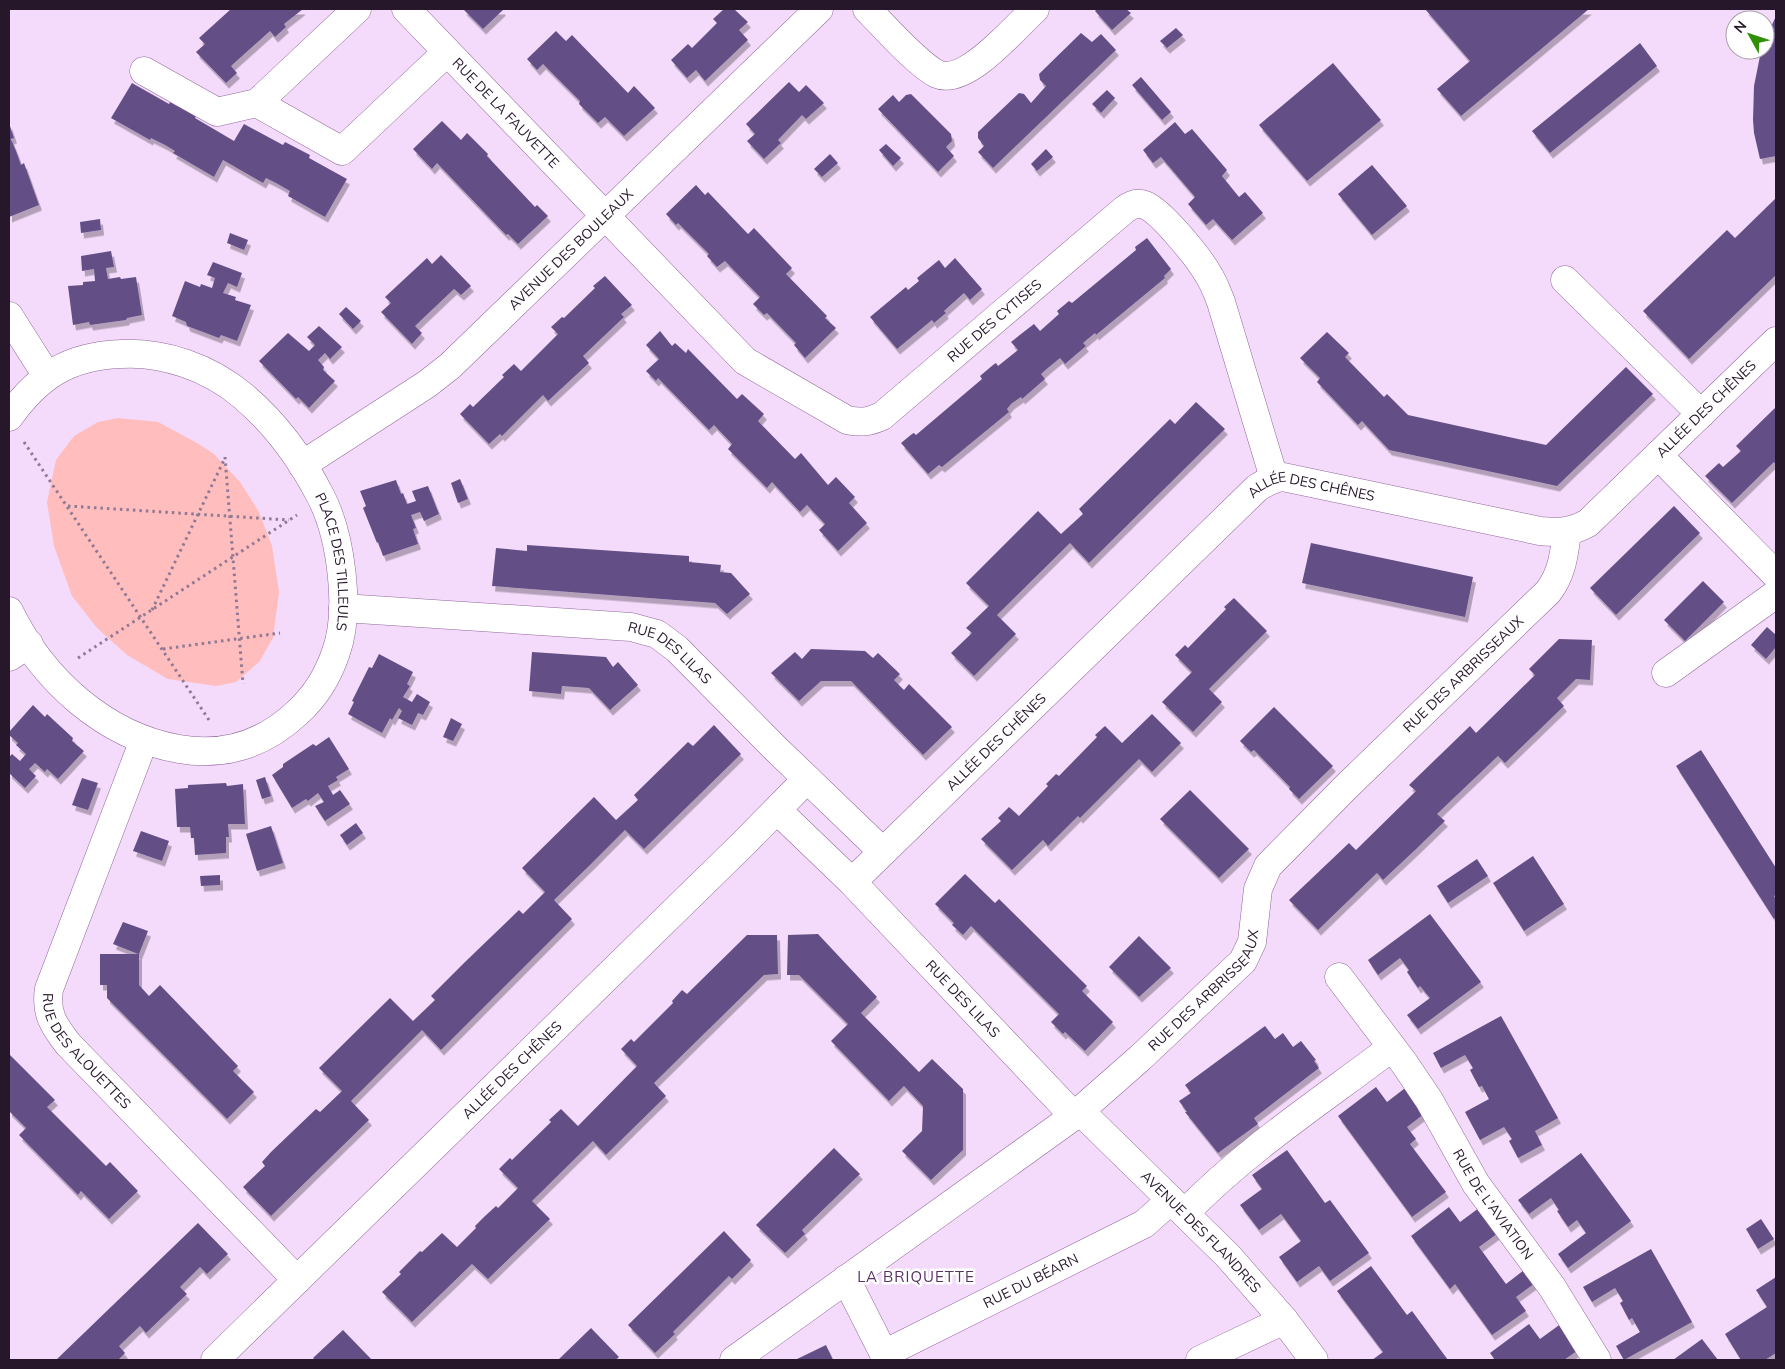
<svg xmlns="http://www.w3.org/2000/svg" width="1785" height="1369" font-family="Mulish,sans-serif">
<defs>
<filter id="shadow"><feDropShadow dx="3" dy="5.5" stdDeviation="0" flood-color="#0004"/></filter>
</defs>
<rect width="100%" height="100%" fill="#f4dafb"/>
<!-- green -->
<path fill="#ffbdbd" d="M118,418L158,422L197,443L214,454L240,482L259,512L272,546L279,592L273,638L259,662L236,682L216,686L168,679L127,655L97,628L72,596L54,546L47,502L56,460L74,436L98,422Z"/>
<!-- building -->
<g fill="#635086" filter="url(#shadow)">
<path d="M231,9H303L284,24L286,27L275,37L270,31L231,66L237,73L226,83L196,52L205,44L199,38Z"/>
<path d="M463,9H502L503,10L483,29Z"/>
<path d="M724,9H734L748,22L739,30L748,40L705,81L696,70L687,78L671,60L688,44L692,48L717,23L713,19Z"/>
<path d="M1097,9H1126L1131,13L1112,30L1095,11Z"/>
<path d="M1425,9H1589L1461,116L1437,89L1470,61Z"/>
<path d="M1776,16V156L1760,159L1754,133L1753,120L1754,86L1761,51L1765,50V40Z"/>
<path d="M1176,28L1183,35L1167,48L1160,41Z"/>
<path d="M556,31L566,41L572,35L628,93L634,86L655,108L624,136L605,117L598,123L579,104L580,101L543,64L537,70L527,59Z"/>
<path d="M1081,33L1092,42L1101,34L1116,50L993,168L978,152L984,146L978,138V132L1019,93L1024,94L1031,103L1046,86L1040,80L1039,74Z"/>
<path d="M1640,43L1657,66L1550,153L1532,131Z"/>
<path d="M1333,63L1381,120L1307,181L1259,125Z"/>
<path d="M1141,77L1171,112L1162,120L1132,85Z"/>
<path d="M789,82L799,92L806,85L824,103L806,119L802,115L778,140L781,143L764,159L747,141L755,134L746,124Z"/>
<path d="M132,83L169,104L170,102L196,116L195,118L234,141L244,124L283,145L285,142L310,155L309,158L347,179L325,217L288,196L290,191L276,183L266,178L263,183L223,160L214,177L173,153L175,151L165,145L151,138L150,140L111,118Z"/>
<path d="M1107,90L1115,98L1101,113L1092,104Z"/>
<path d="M911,94L951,134L952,141L946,147L954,156L938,172L878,109L893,95L899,102L906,95Z"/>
<path d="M442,121L461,140L467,133L488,154L487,156L535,207L537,205L548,216L518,244L508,234L506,235L437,163L432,169L413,149Z"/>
<path d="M1175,122L1185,134L1192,129L1227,170L1222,176L1239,197L1245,192L1263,213L1232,240L1213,219L1206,225L1188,204L1195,197L1161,157L1153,163L1143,150Z"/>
<path d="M9,123L14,138L11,139L16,151L21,165L24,163L39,205L9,217Z"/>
<path d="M886,144L901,158L893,166L879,150Z"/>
<path d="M1046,149L1053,157L1037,171L1031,164Z"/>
<path d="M830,154L838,163L822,177L814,169Z"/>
<path d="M1372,165L1407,206L1372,235L1338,194Z"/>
<path d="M696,185L705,195L708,192L748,234L754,228L792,268L786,274L827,316L825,318L836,328L805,358L794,345L796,343L767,313L764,315L753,304L760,297L725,261L717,267L707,256L709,254L678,223L676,225L666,214Z"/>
<path d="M1776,198V275L1689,359L1643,311L1727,230L1735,238Z"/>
<path d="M100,219L101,230L81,233L80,222Z"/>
<path d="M230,233L248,240L244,250L227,243Z"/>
<path d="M1147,238L1171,269L1164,276L1165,278L1096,335L1095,333L1083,343L1086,346L1065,364L1060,358L1049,367L1041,374L1045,379L1022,399L1021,397L1011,404L1007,409L1009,412L942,467L939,465L928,474L901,443L912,434L914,433L916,435L982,379L980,376L993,365L996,363L998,366L1018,350L1011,342L1021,334L1034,324L1040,331L1059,314L1057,311L1069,301L1072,303L1136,250L1135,247Z"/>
<path d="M111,251L114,267L106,268L108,279L120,277L121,279L136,277L142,315L127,318L126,320L90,325L89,322L73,325L68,286L83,285V282L95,281L94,269L82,271L81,256Z"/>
<path d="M441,255L471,286L461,295L454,289L415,326L422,333L412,344L381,312L391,303L385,297L427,258L432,264Z"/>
<path d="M955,258L982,289L970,300L964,293L944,311L946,313L934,323L932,320L897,349L870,317L906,287L908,290L919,281L917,278L939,260L945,268Z"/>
<path d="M213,262L242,273L237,287L228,283L223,293L236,297L235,300L251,305L237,341L221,335L219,338L187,326L186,322L172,316L185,281L200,287L201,284L212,288L215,278L207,275Z"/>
<path d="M605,276L632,305L621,314L624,317L583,356L589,363L548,401L543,395L502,436L500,434L489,444L460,414L470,404L473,407L504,377L502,375L514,364L521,371L558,334L551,327L562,317L564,318L595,288L593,286Z"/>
<path d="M346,307L361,321L353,329L339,314Z"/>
<path d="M319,326L342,347L330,359L325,353L318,360L324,367L323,370L335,381L309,408L298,397L296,399L259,361L288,333L309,351L315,345L307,337Z"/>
<path d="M660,331L672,346L675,343L686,353L688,349L737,399L742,394L764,414L758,421L795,459L801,453L828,485L836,477L855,497L849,503L867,523L838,551L819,530L825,524L807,505L800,512L772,482L767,488L728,449L732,444L714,425L709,430L658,378L656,381L646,371L659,359L646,345Z"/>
<path d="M1327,332L1349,353L1345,357L1384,397L1387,394L1408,415L1546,445L1626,367L1653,394L1557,486L1389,450L1362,421L1358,425L1317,382L1320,378L1300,358Z"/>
<path d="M1196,402L1225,429L1089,563L1070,543L997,615L1016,634L974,676L951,653L972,633L966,628L989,606L966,583L1038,511L1061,534L1083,514L1079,509L1170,419L1175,424Z"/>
<path d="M1776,407V465L1774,462L1732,503L1705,476L1719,463L1723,467L1741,451L1736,446Z"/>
<path d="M460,479L468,499L458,503L451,483Z"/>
<path d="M396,480L401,494L403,493L407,504L416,501L412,491L428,486L439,514L424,521L420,512L411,515L416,528L413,529L418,544L383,556L378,542L377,543L363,508L366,506L360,491Z"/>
<path d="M1674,506L1700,533L1616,615L1590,588Z"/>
<path d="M1311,543L1473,577L1465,617L1302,583Z"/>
<path d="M527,545L689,556V562L721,565L720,572L731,573L750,594L727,614L715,603L492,586L496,548L527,551Z"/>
<path d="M1703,581L1724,602L1685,641L1664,620Z"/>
<path d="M1234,598L1267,631L1209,689L1222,702L1193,732L1162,702L1192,672L1175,655L1185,645L1188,648L1226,609L1224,607Z"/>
<path d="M1767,627L1776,635V647L1766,659L1751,645Z"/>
<path d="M1559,639L1592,640L1590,680L1576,679L1557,698L1564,706L1534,735L1505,763L1498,756L1437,814L1445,821L1414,851L1383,880L1377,873L1318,930L1289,900L1349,843L1356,850L1416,791L1409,785L1470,726L1476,733L1535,675L1529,669Z"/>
<path d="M811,649L865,651L873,658L878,653L900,674L894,680L904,690L909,684L952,727L923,755L851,681H821L799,701L771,673L795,652L802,659Z"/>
<path d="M532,652L606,657L613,667L618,662L638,685L610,710L589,688L562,686L561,694L529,691Z"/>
<path d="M379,654L413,672L407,684L410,686L403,697L412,702L417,694L430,702L423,715L418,713L412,725L398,718L402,711L399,708L392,720L390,718L382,733L348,714L354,702L352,701L369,667L372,668Z"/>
<path d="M33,705L45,717L47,714L73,738L72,741L84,751L58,779L47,769L45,772L35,763L29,769L36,776L25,788L9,773V757L12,754L20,761L26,754L16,745L18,743L9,735V732Z"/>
<path d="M1274,707L1333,766L1299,799L1289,789L1290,787L1254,750L1251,752L1240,741Z"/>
<path d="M1152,714L1181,743L1152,772L1139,759L1080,818L1078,816L1048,846L1043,840L1012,870L981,839L1001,821L998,818L1009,807L1019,816L1048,786L1046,784L1056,774L1059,776L1097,737L1095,735L1105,726L1122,743Z"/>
<path d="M451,718L462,724L453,741L443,737Z"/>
<path d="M714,725L741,754L644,849L625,830L591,864L554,900L572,919L441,1050L422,1030L351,1101L369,1120L271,1216L243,1187L265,1166L262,1162L271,1152L316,1109L320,1112L342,1091L319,1068L390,998L413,1021L435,1000L431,996L465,962L519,910L523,914L545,892L522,868L594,797L616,820L638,800L634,795L688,742L693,746Z"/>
<path d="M329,737L349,769L336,777L338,780L328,786L333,795L340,790L350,804L325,821L315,806L324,802L318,793L308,801L306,799L292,808L272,775L283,767V764L313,744L316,746Z"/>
<path d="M1701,750L1776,868V895L1774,896L1776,900V917L1774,919L1676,766Z"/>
<path d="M265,777L271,796L262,799L256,780Z"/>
<path d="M82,778L98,783L88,810L72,805Z"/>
<path d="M226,783L227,786L243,784L245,824H228L229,837H226V853L195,855L194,838H191L190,827H177L175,789L188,788V785Z"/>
<path d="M1190,790L1249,849L1219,878L1160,819Z"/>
<path d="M356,823L363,833L347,845L340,835Z"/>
<path d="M271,826L283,863L257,871L246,834Z"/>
<path d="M141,831L169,841L162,861L133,851Z"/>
<path d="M1533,856L1564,904L1524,931L1493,883Z"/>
<path d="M1477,859L1488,876L1448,903L1437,886Z"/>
<path d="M965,874L995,903L999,899L1087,986L1082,991L1113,1022L1085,1051L1065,1032L1063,1034L1051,1022L1059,1014L971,926L963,935L952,925L954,923L935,904Z"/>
<path d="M220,875V885L201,886L200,876Z"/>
<path d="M1430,914L1481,982L1418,1029L1407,1015L1430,998L1420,986L1418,988L1407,972L1409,970L1400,958L1378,975L1368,960Z"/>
<path d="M123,922L148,931L139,954V985L149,996L160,985L238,1066L233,1071L254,1092L227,1119L107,998V985H100V954H138L113,944Z"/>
<path d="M818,934L877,997L861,1013L919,1072L932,1059L963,1089V1150L931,1180L902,1151L922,1131L923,1106L904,1086L889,1101L831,1041L848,1024L799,975H787L788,935Z"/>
<path d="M747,935H777L778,974L764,975L654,1083L666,1096L606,1155L593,1141L532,1201L550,1219L488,1279L472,1264L412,1322L382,1292L401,1274L399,1272L420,1251L422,1252L442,1233L457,1247L476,1228L475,1226L485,1216L496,1206L498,1208L518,1188L499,1169L510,1158L512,1160L551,1122L549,1120L561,1109L578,1126L637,1066L621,1049L631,1039L634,1042L673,1003L672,1001L682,990L687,994Z"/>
<path d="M1139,936L1171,968L1139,997L1109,967Z"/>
<path d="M1501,1016L1558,1118L1535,1131L1542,1145L1518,1158L1509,1141L1512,1139L1504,1127L1480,1140L1465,1112L1489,1099L1482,1086L1479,1087L1470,1070L1473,1068L1465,1055L1441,1068L1433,1053Z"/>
<path d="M1265,1026L1275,1039L1283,1033L1293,1047L1301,1041L1316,1060L1314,1061L1319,1068L1254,1118L1258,1124L1218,1153L1185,1112H1187L1179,1101L1191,1093L1185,1085Z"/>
<path d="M9,1054L55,1100L47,1107L106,1166L110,1162L138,1191L109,1219L81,1191L78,1195L19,1135L26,1128L9,1111Z"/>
<path d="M1409,1085L1428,1111L1407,1127L1416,1139L1410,1144L1446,1192L1412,1217L1338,1116L1376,1087L1387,1102Z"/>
<path d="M834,1148L860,1174L802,1230L805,1234L785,1253L756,1225Z"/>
<path d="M1287,1150L1325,1203L1330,1200L1369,1253L1330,1281L1319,1266L1297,1282L1279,1257L1301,1241L1281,1214L1259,1230L1240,1205L1262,1189L1252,1175Z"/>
<path d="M1581,1153L1631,1221L1568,1268L1558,1254L1586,1233L1577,1220L1568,1227L1557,1211L1559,1210L1551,1198L1529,1214L1518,1200Z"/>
<path d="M1483,1205L1501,1231L1479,1247L1506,1284L1528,1267L1538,1281L1516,1297L1526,1311L1492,1335L1455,1284L1450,1289L1411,1236L1449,1207L1460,1222Z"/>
<path d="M1761,1219L1774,1239L1758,1249L1746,1229Z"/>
<path d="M198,1223L228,1254L207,1274L200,1267L180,1287L187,1294L146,1333L140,1326L119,1346L125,1353L118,1360H56Z"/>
<path d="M724,1231L751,1260L732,1279L729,1276L673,1332L675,1334L655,1353L628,1325Z"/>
<path d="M1651,1249L1692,1322L1624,1360L1616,1346L1640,1332L1632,1318L1629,1320L1620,1303L1623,1301L1615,1288L1592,1302L1583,1287Z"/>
<path d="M1371,1266L1407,1315L1412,1311L1448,1360H1372L1383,1352L1337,1291Z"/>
<path d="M1776,1277V1353L1765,1360H1741L1725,1334L1767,1307L1756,1290Z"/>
<path d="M1562,1323L1581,1348L1564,1360H1495L1490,1353L1529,1324L1540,1339Z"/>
<path d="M591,1328L619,1357L615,1360H558Z"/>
<path d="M343,1330L372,1360H315L313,1358Z"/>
<path d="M1702,1339L1718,1360H1673Z"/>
<path d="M826,1345L833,1360H795Z"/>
</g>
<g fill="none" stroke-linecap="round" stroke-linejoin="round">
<!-- minor casing -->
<g stroke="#916a9c" stroke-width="29">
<g id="minor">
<path id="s1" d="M406,9L745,361L847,420C861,423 869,422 882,416L1124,210C1130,205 1137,202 1145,205C1161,211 1199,258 1208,274C1214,283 1217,292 1221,302L1274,478"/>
<path d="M867,9C884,26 917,64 937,74C966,87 1015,27 1035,9"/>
<path d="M144,71L217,112L257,103L357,9"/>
<path d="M257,103L342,151L447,52"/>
<path d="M1565,280L1701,414"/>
<path d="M9,316L47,376"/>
<path id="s2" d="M9,417C38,376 69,356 120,354C163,351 210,368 243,396C275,423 302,460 321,497C341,536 351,610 336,652C328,676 316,696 297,713C264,744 224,757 179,749C104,736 42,679 9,611"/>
<path d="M1658,455L1776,575"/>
<path id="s3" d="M302,465L427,384L450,366L819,9"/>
<path id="s4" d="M343,608L631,627L657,634L677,649L775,748L882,851"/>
<path d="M9,657L29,644"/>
<path d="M1666,673L1776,594"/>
<path id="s5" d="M144,740L49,989C45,1013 54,1026 68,1044L297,1280"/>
<path id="s6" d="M777,810L852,882L1257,488C1266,482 1273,478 1283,477L1540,531C1559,533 1572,532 1588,523L1776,341"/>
<path id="s7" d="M852,882L1074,1116"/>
<path id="s8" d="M1339,977L1404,1063L1429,1100L1476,1184L1552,1287L1597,1360"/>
<path id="s9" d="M1080,1111L1228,1256L1284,1320L1314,1360"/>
<path d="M1185,1213C1246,1150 1321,1101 1391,1048"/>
<path d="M846,1279L887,1360"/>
<path id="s10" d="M884,1354L1144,1224L1171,1200"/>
<path id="s11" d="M215,1360L743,844L807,779"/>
<path id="s12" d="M734,1360L1074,1116L1140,1058L1243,961L1252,942L1258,889L1268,866L1347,786L1548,592C1562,574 1564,555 1567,532"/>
<path d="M1200,1360L1284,1320"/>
</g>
</g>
<!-- path -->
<g stroke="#8f7a95" stroke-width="3" stroke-dasharray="2.5 4" stroke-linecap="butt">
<path d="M24,442L209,720"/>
<path d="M225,457L243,684"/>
<path d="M68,506L289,520"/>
<path d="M152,610L225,458"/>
<path d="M163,649L280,633"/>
<path d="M78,658L297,515"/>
</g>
<!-- minor -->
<use href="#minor" stroke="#fff" stroke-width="28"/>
</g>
<g text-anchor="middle" stroke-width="5" stroke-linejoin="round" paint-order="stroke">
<!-- street labels -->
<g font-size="14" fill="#27172b" stroke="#fff">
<text dy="5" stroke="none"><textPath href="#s1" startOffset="144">RUE DE LA FAUVETTE</textPath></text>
<text dy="5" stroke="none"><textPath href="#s3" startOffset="346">AVENUE DES BOULEAUX</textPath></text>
<text dy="5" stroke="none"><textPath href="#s1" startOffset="790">RUE DES CYTISES</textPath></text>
<text dy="5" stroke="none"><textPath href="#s6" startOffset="1174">ALLÉE DES CHÊNES</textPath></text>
<text dy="5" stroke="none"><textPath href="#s6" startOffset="725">ALLÉE DES CHÊNES</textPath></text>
<text dy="5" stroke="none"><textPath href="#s2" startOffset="461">PLACE DES TILLEULS</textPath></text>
<text dy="5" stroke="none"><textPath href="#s4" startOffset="336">RUE DES LILAS</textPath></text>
<text dy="5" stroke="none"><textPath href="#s12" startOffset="1021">RUE DES ARBRISSEAUX</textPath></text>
<text dy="5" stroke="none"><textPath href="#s6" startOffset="305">ALLÉE DES CHÊNES</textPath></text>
<text dy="5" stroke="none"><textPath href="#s12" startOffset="601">RUE DES ARBRISSEAUX</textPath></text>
<text dy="5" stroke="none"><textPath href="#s7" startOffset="161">RUE DES LILAS</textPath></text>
<text dy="5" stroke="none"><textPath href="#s5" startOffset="342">RUE DES ALOUETTES</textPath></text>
<text dy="5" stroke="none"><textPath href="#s11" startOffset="415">ALLÉE DES CHÊNES</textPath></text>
<text dy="5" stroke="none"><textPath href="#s8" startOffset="275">RUE DE L'AVIATION</textPath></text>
<text dy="5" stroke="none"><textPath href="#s9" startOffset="171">AVENUE DES FLANDRES</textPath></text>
<text dy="5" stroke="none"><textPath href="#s10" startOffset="164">RUE DU BÉARN</textPath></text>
</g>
<!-- neighbourhood labels -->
<g font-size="15" letter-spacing="1" fill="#583361" stroke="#fff">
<text x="916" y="1282">LA BRIQUETTE</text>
</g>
</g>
<!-- border -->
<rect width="1785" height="1369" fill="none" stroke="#27172b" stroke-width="20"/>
<!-- north arrow -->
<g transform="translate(1750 35) rotate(310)"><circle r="24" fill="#ffffff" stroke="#a9a2aa"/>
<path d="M0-4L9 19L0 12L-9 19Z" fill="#318f05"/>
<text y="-8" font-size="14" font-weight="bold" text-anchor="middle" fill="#27172b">N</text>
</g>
</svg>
